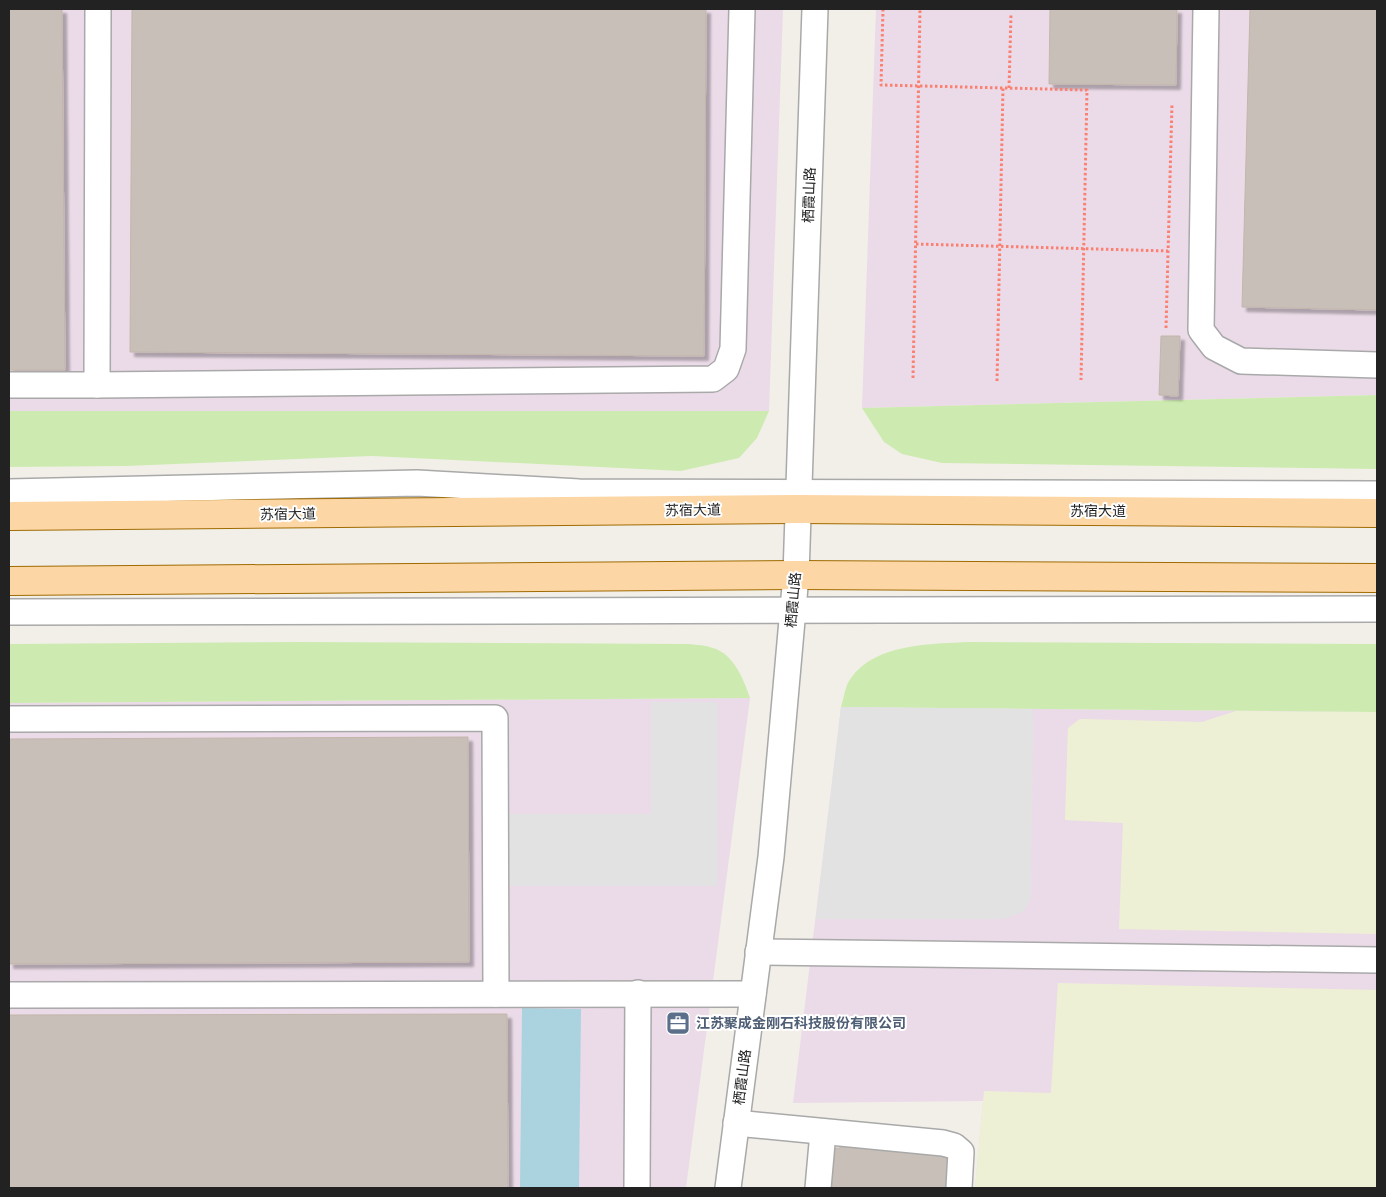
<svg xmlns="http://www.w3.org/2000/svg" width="1386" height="1197" font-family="Arial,'Noto Sans SC',sans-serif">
<defs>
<filter id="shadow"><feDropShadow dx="4.5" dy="4.5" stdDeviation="1" flood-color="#0004"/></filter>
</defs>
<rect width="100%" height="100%" fill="#f2efe9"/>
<!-- industrial -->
<g fill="#ebdbe8">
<path d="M9,9H783L769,411H9Z"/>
<path d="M876,9H1377V395L862,408Z"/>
<path d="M750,698L686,1188H9V703Z"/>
<path d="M841,707L1377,712V1188H975L983,1101L793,1103Z"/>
</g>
<!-- farmland -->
<g fill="#eef0d5">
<path d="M1236,711L1377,712V934L1119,929L1123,823L1065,820L1068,728L1080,719L1202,722Z"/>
<path d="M1058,983L1377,990V1188H975L984,1091L1051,1093Z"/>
</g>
<!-- grass -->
<g fill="#cdebb0">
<path d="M1377,395V469L942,463L902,454L884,442L862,408Z"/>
<path d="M9,411H769L757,438L739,458L681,471L372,456L126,466L9,467Z"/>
<path d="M301,642L689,644C697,645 705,645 713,648C734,654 744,680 750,698L9,703V644Z"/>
<path d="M970,642L1377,644V712L841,707C844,698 845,685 851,678C876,643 931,644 970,642Z"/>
</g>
<!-- parking -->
<g fill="#e2e2e2">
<path d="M651,702H717V886H509V814H651Z"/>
<path d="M841,707L1033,709L1031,898L1024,911L1004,919H816Z"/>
</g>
<!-- water -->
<path fill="#aad3df" d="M522,1008L581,1009L579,1188H520Z"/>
<!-- building -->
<g fill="#c7bfb8" stroke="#c4b6ab" filter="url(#shadow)">
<path d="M9,9H62L65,370H9Z"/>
<path d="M132,9H706L704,356L130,352Z"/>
<path d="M1050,9H1177L1176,85L1049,84Z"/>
<path d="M1250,9H1377V310L1242,307Z"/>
<path d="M1161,336H1180L1178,396L1159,395Z"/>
<path d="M468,737L469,962L9,964V739Z"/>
<path d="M507,1014L508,1188H9V1015Z"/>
<path d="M841,1142L958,1156L954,1188H828L833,1148H840Z"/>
</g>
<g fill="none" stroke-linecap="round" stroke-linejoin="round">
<!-- minor casing -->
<g stroke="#a9a9a9" stroke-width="28">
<g id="minor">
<path d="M98,9L97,385L713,379L726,369L733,349L742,9"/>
<path d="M1206,9L1201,330L1214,347L1241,361L1377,365"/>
<path d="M9,385H97"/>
<path d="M9,492L417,483L579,492L1377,494"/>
<path d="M9,612L1377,609"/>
<path d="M9,719L495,718L496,994"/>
<path d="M758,952L1377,960"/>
<path d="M9,995L753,994"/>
<path d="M736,1123L943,1143L954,1146L961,1152L959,1188"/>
<path d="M637,1188L638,993"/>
<path d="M728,1188L771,857L796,575L815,9"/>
<path d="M818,1188L823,1132"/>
</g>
</g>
<!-- major casing -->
<g stroke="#a06b00" stroke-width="30">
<g id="major">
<path d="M9,516L797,509L1377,513"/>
<path d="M9,581L796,575L1377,578"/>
</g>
</g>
<!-- path -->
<g stroke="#fa8072" stroke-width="3" stroke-dasharray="2.5 2.5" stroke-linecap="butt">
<path d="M883,9L881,85L1087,90L1081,380"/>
<path d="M1009,88L1011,14"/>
<path d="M916,244L1168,251"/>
<path d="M1166,328L1172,104"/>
<path d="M913,378L920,9"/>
<path d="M997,381L1003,88"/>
</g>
<!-- minor -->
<use href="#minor" stroke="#fff" stroke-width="25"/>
<!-- major -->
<use href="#major" stroke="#fcd6a4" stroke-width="28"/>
</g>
<!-- icons -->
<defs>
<g id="office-square" transform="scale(1.25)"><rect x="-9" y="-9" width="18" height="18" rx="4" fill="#5c6f8a" stroke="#fff"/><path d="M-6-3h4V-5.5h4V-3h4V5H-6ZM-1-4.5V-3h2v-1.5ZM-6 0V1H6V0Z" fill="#fff"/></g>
</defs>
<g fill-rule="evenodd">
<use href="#office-square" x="678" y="1023"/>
</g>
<g text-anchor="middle" stroke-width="4" stroke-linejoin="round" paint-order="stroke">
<!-- street labels -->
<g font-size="14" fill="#222" stroke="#fff">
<text transform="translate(809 195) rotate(-88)" y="5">栖霞山路</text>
<text transform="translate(693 510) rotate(-1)" y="5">苏宿大道</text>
<text x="1098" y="516">苏宿大道</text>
<text transform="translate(288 514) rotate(-1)" y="5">苏宿大道</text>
<text transform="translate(793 600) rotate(-85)" y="5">栖霞山路</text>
<text transform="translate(742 1077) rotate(-83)" y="5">栖霞山路</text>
</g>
<!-- service labels -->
<g font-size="14" font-weight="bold" fill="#4e5e75" stroke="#fff" text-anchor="start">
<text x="696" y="1028">江苏聚成金刚石科技股份有限公司</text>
</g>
</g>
<!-- border -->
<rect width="1386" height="1197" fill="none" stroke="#222222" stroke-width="20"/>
</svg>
